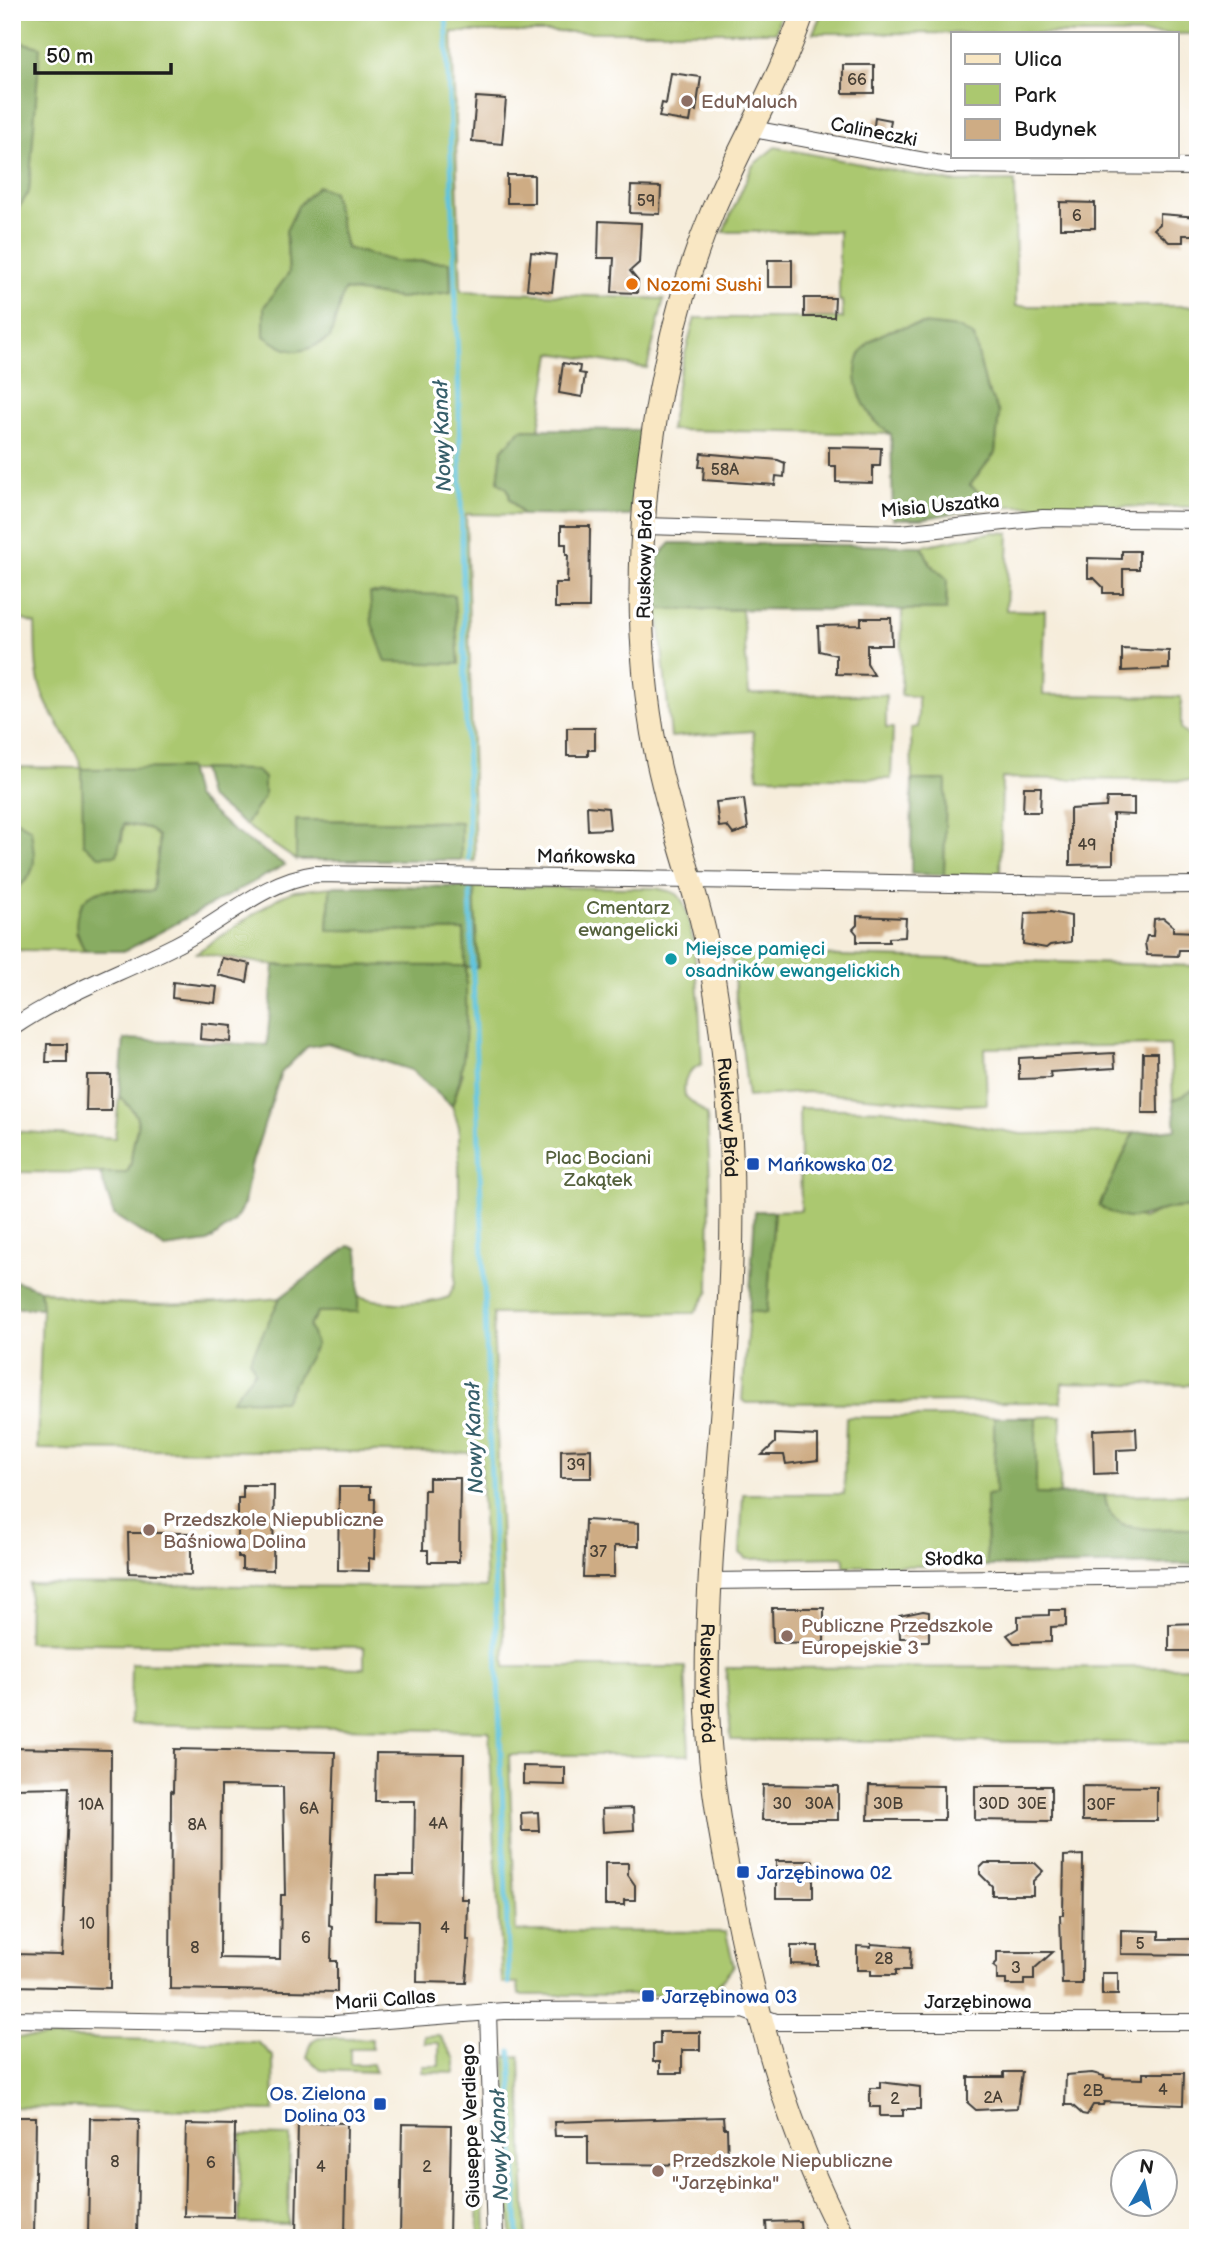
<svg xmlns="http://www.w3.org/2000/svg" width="1210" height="2250" font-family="'Balsamiq Sans',sans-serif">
<rect width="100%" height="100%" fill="#fff"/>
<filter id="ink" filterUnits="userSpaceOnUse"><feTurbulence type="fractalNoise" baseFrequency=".0143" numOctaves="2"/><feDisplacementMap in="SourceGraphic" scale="14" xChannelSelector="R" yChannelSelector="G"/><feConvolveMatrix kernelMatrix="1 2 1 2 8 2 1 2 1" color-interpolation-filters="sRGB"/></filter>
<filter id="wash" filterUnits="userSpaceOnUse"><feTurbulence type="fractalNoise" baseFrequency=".00686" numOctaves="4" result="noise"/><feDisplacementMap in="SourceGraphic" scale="28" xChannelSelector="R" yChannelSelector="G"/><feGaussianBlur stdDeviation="1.57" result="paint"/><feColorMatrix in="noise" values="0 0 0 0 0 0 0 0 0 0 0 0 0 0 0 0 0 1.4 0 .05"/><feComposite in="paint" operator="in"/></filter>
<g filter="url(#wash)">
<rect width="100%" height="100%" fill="#f6eddb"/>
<!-- green -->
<g fill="#abc86f" stroke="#647246" stroke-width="2" fill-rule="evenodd">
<path d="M12,12H781L776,32H452L461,291L664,299L647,368L551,353L539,429H522L502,450L498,482L508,489L510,499L523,515L466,514L475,861L461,860L460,822L296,820V860L245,825L264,797L256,771L82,769L83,780L122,840L124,824L148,828L158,836L159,847L153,891L114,889L76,933L85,951L12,950V892L31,829L12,818V767L82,768C74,743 55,724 45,700C34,676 36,650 35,624L12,616V218L29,192L39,47L12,40ZM333,192L346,248L393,261L450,262L451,292L400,298L343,290L330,338L264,336V307L289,273L286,231Z"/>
<path d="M822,12H1198V34L813,33Z"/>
<path d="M775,147L952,182L1015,181L1016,306H1198V507L995,506L970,485L995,453L999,413L986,387L974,337C946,320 918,325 887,331L860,396L873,420L891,434L670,430L678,379L695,318H843L842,301H839V231L723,232L753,165Z"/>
<path d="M993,532L1009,533L1006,610L1045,611L1043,695L1181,697V729L1195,742L1196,781L1002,778L1000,877L944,875L946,781L912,780L911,728L918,727V697L901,695L902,610H946L947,579L930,564L922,546Z"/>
<path d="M658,609L742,610L749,694L886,695V728H893L891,779L758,777L753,731L671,737Z"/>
<path d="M331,887L328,930L464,931L466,967L477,966L474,887L656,888C662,890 672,891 677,894C698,910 700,1034 702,1064C687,1071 682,1080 685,1096L707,1115L710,1180L709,1291L695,1313L493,1314L505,1667H685L689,1755H509L516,1931L726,1932L734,1966L710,1995H519L518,1983H502L489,1731L130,1724L131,1663L364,1668V1647L28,1642L29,1584L486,1588L480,1453L37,1449L42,1309L40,1289C102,1312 213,1305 280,1298L255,1371L233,1399L283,1401L315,1345L309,1326L319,1311L358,1312L357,1296C387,1304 419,1308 449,1297L455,1284L459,1196V1127L452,1106L463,1073L274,965L196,953L278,898L294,891Z"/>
<path d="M731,953L1198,966V1090L1194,1089L1173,1101L1170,1045L985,1048L987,1104L960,1105L807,1092L748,1097Z"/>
<path d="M119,1096C146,1121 137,1120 132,1152C131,1161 132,1166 126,1173L12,1172V1131L115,1138Z"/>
<path d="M799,1108L891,1110L1021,1134L1134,1133L1100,1206L1143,1219L1165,1209L1198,1207V1385L1062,1383L1061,1402L746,1403L742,1400L749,1311L767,1312L774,1211L801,1210Z"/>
<path d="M1061,1416L1060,1495L1036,1494V1417Z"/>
<path d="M846,1417H994L995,1495L986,1496L987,1566H844V1557L747,1559L740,1553L743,1494H844Z"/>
<path d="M1198,1494V1530C1164,1524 1108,1543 1105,1495Z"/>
<path d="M1198,1667V1743L731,1740L726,1668Z"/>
<path d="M439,2035L455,2059V2073L422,2072V2066H439V2043H424V2036Z"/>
<path d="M12,2037L257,2042L273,2056L274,2111L12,2107Z"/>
<path d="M319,2037L372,2039V2049H350V2064H373L376,2072L321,2070L307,2057L312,2041Z"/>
<path d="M520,2056L526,2238H511L505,2057Z"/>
<path d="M241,2135L290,2136L288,2224L239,2223Z"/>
<path d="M485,2201L486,2238H479L478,2203Z"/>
</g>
<!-- forest -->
<g fill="#88ac62" stroke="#52643f" stroke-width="2">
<path d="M12,40L40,47L29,192L12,218Z"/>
<path d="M318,186L333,192L346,248L393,261L450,262L451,292L400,298L344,290L330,338C299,355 293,356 264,336V307L289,273L286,231L298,206Z"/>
<path d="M923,324L959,328L974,337L986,387L999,413L995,453L970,485L995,506L921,519H893L891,434C864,419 839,366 871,341C886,329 904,327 923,324Z"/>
<path d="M522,429L644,430L630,516L523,515L510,499L508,489L498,482L502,450Z"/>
<path d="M671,543L922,546L930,564L947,579L946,610L658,609V557Z"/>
<path d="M370,593L454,595L459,664L386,662L372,624Z"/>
<path d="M188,768L195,797L232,830L285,865L125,951H85C77,936 73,925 79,909C93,878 127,894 153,891L159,847L158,836L148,828L124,824L117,855L99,856L83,844L82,769Z"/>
<path d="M201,769L256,770L264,778V797L245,825L208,797Z"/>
<path d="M912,780H946L944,875L911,874Z"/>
<path d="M12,818L31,829C34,859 41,873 12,892Z"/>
<path d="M296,820L461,822V860H296Z"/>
<path d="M336,886L474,887L478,967H466C466,1018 469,1057 452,1106L411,1070L327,1043L307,1047L281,1073L251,1166L244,1204L234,1222L208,1242L165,1248L114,1215L100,1173H126C132,1166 131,1161 132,1152C137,1120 146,1121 119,1096L124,1039L267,1045L274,965L465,966L464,931L328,930L330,891L331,887Z"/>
<path d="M1194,1089L1198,1090V1207C1187,1208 1174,1207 1163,1210C1134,1219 1127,1224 1099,1206L1134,1133L1176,1129L1173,1101Z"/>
<path d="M755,1211H774L767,1313L749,1311Z"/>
<path d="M349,1246L357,1248C361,1256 358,1298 358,1312H318L309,1326L316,1345L284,1401L232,1400L255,1371L250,1360L280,1298Z"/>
<path d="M12,1280L40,1289L42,1308H12Z"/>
<path d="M994,1417H1036V1494L1105,1495C1108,1543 1164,1524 1198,1530V1564L987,1566L986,1495L995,1494Z"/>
</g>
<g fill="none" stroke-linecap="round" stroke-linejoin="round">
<!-- stream -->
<g stroke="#60c4de" stroke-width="5">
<path d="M446,12L458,364L469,859"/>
<path d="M470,892L509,1983"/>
<path d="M511,2051L518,2238"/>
</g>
</g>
<g id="blocks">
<!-- building -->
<g fill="#ceac84" fill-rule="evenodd">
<rect x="843" y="65" width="31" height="28"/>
<path d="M671,73L701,77L696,111L692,110L690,122L659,117L662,103L666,104Z"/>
<path d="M476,97L506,99L502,144L472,141Z"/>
<path d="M875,117L891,120L888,138L873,135Z"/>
<rect x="507" y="175" width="27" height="28"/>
<path d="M631,186L661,187L660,214L630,213Z"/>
<path d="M1060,202L1095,203V228H1060Z"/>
<path d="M1160,214L1198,217V235H1183V242H1169L1154,229L1160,224Z"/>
<path d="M599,221L641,223L639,263L630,271L638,281L637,293L612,292L614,258H598Z"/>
<path d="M531,252L556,255L552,292L527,289Z"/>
<rect x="768" y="260" width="24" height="27"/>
<path d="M804,298H835L834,317H804Z"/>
<path d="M563,363L580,366L579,373L585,374L582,397L559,393Z"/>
<path d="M829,447L881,448L880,466H873V483L836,482V466H829Z"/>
<path d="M701,453L778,460L785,463L784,477L776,476L775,485L703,480L704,467H699Z"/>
<path d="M561,526H590L589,608H555V583H567L568,555H566V544H561Z"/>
<path d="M1122,551H1139V569H1123V593H1103V587L1094,578H1088V558L1122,559Z"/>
<path d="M861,618H891L892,645H867V663L874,675L836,674V655L819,651L818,626L861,625Z"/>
<path d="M1122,649L1169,651V669L1122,671Z"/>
<path d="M567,728H595V750H588V756H567Z"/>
<path d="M1024,787H1041L1040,812H1023Z"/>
<path d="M1107,798H1134V815L1113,814V864L1070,865V809L1106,807Z"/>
<path d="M744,799L748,829L733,834L727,826L719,827L716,802Z"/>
<path d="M587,806L608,808L610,829L588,830Z"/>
<path d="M1050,912L1071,916V942L1050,945L1046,948L1023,944L1025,913Z"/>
<path d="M857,916L906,918L905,937L889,938V942H857V934L853,929L857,925Z"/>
<path d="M1163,918L1173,926V931L1197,932V950H1179L1178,956L1147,955L1145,943L1147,936H1153L1154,919Z"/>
<path d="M222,958L250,964L247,982L218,975Z"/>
<path d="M173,982L217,987L215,1003L172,998Z"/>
<path d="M201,1023L232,1026L231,1042L200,1039Z"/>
<path d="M47,1044H67V1062H46Z"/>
<path d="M1114,1053L1115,1068L1050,1072L1051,1078L1019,1079V1058Z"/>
<path d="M1143,1053H1157L1158,1113H1142Z"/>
<path d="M87,1075H111V1111H86Z"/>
<path d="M1136,1428L1137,1449L1117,1450V1473L1094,1474L1093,1430Z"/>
<path d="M775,1434L818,1436V1460L786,1464L784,1455H762L775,1443Z"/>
<path d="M591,1449V1478H561V1450Z"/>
<path d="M429,1478H460L459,1562H428V1550H423L424,1490H429Z"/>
<path d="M243,1485H274L273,1570L242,1569V1557H238V1498H243Z"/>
<path d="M339,1487H370V1499H375L374,1559L369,1558V1571L338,1570Z"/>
<path d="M585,1520L639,1523V1546H614V1577H583Z"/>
<path d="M128,1533H191V1575L129,1573Z"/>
<path d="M772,1608H824V1642L773,1643Z"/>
<path d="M1049,1610H1066V1626L1051,1627V1642L1014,1643L1007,1635L1018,1628V1616L1049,1615Z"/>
<path d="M923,1611L929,1612V1641H909V1638H900L899,1616Z"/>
<path d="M1198,1623V1651H1169V1624Z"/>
<path d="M12,1748L111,1750L110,1988L12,1986V1954L62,1955L69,1787L12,1788Z"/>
<path d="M174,1749L335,1752L329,1926L332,1927L331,1961H337V1992L170,1989L171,1791L173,1792ZM221,1786L283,1787L285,1895H281L280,1959L220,1958Z"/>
<path d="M376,1753L464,1754L461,1899H468L467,1940H470L466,1983L417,1982L418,1921L375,1920L376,1875H414L415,1801H375Z"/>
<path d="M523,1766L565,1767V1785L523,1784Z"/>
<path d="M763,1785L838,1786V1820H762Z"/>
<path d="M869,1785L944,1786V1820H868Z"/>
<path d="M975,1786H1051V1821L975,1820Z"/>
<path d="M1082,1786L1157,1787V1821H1082Z"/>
<path d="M633,1808L634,1830L603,1832L602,1809Z"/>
<path d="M538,1812L539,1831H522L521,1813Z"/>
<path d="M1083,1855L1082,1984H1062L1060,1915H1063L1064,1856Z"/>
<rect x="776" y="1861" width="37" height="37"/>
<path d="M605,1863H628V1875L635,1885V1900H624V1905H605Z"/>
<path d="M985,1863H1035L1043,1871L1033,1881V1895H992V1886L980,1874V1868Z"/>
<path d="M1121,1930L1159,1931V1939H1198V1955L1121,1954Z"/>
<path d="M871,1944L911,1947L910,1970H896V1975H871V1970H857V1946L871,1947Z"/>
<path d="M791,1946H818V1965L791,1964Z"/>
<path d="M997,1952H1053L1034,1969V1980H1024V1985H1006V1980H997V1969L993,1966L997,1962Z"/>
<rect x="1102" y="1973" width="16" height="22"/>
<path d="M660,2032H700V2050H682V2073H660V2062H653V2044H660Z"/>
<path d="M1004,2072H1022L1017,2108L976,2110L968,2103V2077H1004Z"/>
<path d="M1092,2073L1104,2076V2078L1143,2079V2073H1184L1183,2105L1104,2102L1103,2105H1093L1087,2115L1082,2114L1072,2105H1065L1066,2075Z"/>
<path d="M880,2082L920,2087V2109H903V2116H880V2107H870V2088H880Z"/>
<path d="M12,2117H36L34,2238H12Z"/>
<path d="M723,2117L724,2128H727L728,2165L588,2164V2136H555L554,2122Z"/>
<path d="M90,2118L139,2119L137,2238H88Z"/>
<path d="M298,2122L347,2123L345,2238H296Z"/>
<path d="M186,2124L235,2125L234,2217L184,2216Z"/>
<path d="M402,2124L451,2125L449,2238H400Z"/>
<path d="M800,2221L801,2238H767L766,2222Z"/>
</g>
</g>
</g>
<g filter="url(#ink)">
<use href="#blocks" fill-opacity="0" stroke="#3d3b39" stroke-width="2"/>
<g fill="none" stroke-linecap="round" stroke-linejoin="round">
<!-- street casing -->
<g stroke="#3d3b39" stroke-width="18">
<g id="street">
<path d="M753,129L947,165L1198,167"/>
<path d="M644,526L901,533L1043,518L1198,520"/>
<path d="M12,1028C63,993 119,974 174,946C222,923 262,881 316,874L1081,886L1198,885"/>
<path d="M710,1581L1198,1576"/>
<path d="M488,2012L495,2238"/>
<path d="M12,2019L334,2024L504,2011L743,2010L776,2022H1198"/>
</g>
</g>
<!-- secondary casing -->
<g stroke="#3d3b39" stroke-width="25">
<g id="secondary">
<path id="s1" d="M803,12C779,82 741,143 713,210C676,298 656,395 646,489C638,575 639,667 656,752C667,809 687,863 701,918C716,978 723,1039 728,1100C744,1295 707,1490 707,1685C707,1758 719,1830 734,1901C757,2018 788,2132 844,2238"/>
</g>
</g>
<!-- street -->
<use href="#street" stroke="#fff" stroke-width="16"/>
<!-- secondary -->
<use href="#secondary" stroke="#f9e7c3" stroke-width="23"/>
</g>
</g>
<!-- markers -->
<g fill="#8d6e63" stroke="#fff" stroke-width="2.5">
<circle cx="687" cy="101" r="7"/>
<circle cx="149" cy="1530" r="7"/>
<circle cx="787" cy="1636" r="7"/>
<circle cx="658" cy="2171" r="7"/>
</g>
<circle fill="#e8710a" stroke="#fff" stroke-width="2.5" cx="632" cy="284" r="7"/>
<circle fill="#0f9aa8" stroke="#fff" stroke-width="2.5" cx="671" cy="959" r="7"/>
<g fill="#1a4fb4" stroke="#fff" stroke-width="2.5">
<rect x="746" y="1157" width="14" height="14" rx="3.5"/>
<rect x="736" y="1865" width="14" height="14" rx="3.5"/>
<rect x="641" y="1989" width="14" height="14" rx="3.5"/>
<rect x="373" y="2097" width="14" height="14" rx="3.5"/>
</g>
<g text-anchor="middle" stroke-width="7" stroke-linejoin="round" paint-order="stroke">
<!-- number labels -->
<g font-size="16" fill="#484036">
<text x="857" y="85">66</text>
<text x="646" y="206">59</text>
<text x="1077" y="221">6</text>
<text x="725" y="475">58A</text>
<text x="1087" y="850">49</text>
<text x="576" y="1470">39</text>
<text x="598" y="1557">37</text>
<text x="782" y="1809">30</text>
<text x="819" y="1809">30A</text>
<text x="888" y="1809">30B</text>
<text x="994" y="1809">30D</text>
<text x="1032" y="1809">30E</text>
<text x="91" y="1810">10A</text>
<text x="1101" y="1810">30F</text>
<text x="309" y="1814">6A</text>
<text x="438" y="1829">4A</text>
<text x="197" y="1830">8A</text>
<text x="87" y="1929">10</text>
<text x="445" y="1933">4</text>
<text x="306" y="1943">6</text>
<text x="1140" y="1949">5</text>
<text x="195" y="1953">8</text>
<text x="884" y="1964">28</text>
<text x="1016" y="1973">3</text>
<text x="1163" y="2095">4</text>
<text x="1093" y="2096">2B</text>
<text x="993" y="2103">2A</text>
<text x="895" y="2104">2</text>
<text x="115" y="2167">8</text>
<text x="211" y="2168">6</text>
<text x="321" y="2172">4</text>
<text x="427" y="2172">2</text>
</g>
<!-- education labels -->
<g font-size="19" fill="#785e54" stroke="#fff" text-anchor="start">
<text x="701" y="108">EduMaluch</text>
<text x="163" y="1526">Przedszkole Niepubliczne<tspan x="163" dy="22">Baśniowa Dolina</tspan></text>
<text x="801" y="1632">Publiczne Przedszkole<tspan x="801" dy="22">Europejskie 3</tspan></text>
<text x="672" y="2167">Przedszkole Niepubliczne<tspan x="672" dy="22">"Jarzębinka"</tspan></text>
</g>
<!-- street labels -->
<g font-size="19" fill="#1c1c1c" stroke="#fff">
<text transform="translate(874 131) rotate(11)" y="7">Calineczki</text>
<text transform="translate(940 505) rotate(-5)" y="7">Misia Uszatka</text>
<text transform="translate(644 559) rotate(-89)" y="7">Ruskowy Bród</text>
<text transform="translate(586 856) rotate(1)" y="7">Mańkowska</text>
<text dy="7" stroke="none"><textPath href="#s1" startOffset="1143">Ruskowy Bród</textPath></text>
<text transform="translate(954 1558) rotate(-1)" y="7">Słodka</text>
<text dy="7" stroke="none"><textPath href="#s1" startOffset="1710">Ruskowy Bród</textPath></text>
<text transform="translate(385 1999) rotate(-4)" y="7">Marii Callas</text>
<text x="978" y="2008">Jarzębinowa</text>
<text transform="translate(470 2126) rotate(-92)" y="7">Giuseppe Verdiego</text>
</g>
<!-- food labels -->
<g font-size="19" fill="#c56008" stroke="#fff" text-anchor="start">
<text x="646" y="291">Nozomi Sushi</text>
</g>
<!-- park labels -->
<g font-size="19" fill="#55613d" stroke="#fff">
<text x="628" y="914">Cmentarz<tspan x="628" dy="22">ewangelicki</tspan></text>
<text x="598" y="1164">Plac Bociani<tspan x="598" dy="22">Zakątek</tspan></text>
</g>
<!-- culture labels -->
<g font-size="19" fill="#0d838f" stroke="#fff" text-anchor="start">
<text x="685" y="955">Miejsce pamięci<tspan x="685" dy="22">osadników ewangelickich</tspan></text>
</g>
<!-- transit labels -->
<g font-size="19" fill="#164399" stroke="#fff" text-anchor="start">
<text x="767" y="1171">Mańkowska 02</text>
<text x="757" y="1879">Jarzębinowa 02</text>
<text x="662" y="2003">Jarzębinowa 03</text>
<text x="366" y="2100" text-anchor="end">Os. Zielona<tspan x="366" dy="22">Dolina 03</tspan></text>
</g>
<!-- water labels -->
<g font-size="21" font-style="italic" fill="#375f6a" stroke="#fff">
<text transform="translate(442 436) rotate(-92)" y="7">Nowy Kanał</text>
<text transform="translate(474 1438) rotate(-92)" y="7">Nowy Kanał</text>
<text transform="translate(499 2145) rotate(-92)" y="7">Nowy Kanał</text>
</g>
</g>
<!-- margin -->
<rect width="1210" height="2250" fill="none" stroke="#fff" stroke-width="42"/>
<!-- legend -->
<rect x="951" y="32" width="228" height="126" fill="#ffffff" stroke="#a4a4a4" stroke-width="2"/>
<rect x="965" y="54" width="35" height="10" fill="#f9e7c3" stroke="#a4a4a4" stroke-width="2"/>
<text x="1014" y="66" font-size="21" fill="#1c1c1c">Ulica</text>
<rect x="965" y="84" width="35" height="21" fill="#abc86f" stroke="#a4a4a4" stroke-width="2"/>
<text x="1014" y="102" font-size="21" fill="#1c1c1c">Park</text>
<rect x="965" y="119" width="35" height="21" fill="#ceac84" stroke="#a4a4a4" stroke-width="2"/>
<text x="1014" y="136" font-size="21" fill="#1c1c1c">Budynek</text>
<!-- north arrow -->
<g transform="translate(1144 2183) rotate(9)"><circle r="33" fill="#ffffff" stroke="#a4a4a4" stroke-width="2"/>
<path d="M0-5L12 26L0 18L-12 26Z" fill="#1f6fb2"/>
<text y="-10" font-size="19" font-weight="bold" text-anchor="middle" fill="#1c1c1c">N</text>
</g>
<!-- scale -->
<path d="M35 63v10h136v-10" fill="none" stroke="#1c1c1c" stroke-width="3.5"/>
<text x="46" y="63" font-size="21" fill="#1c1c1c" stroke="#ffffff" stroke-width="5" paint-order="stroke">50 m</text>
</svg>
